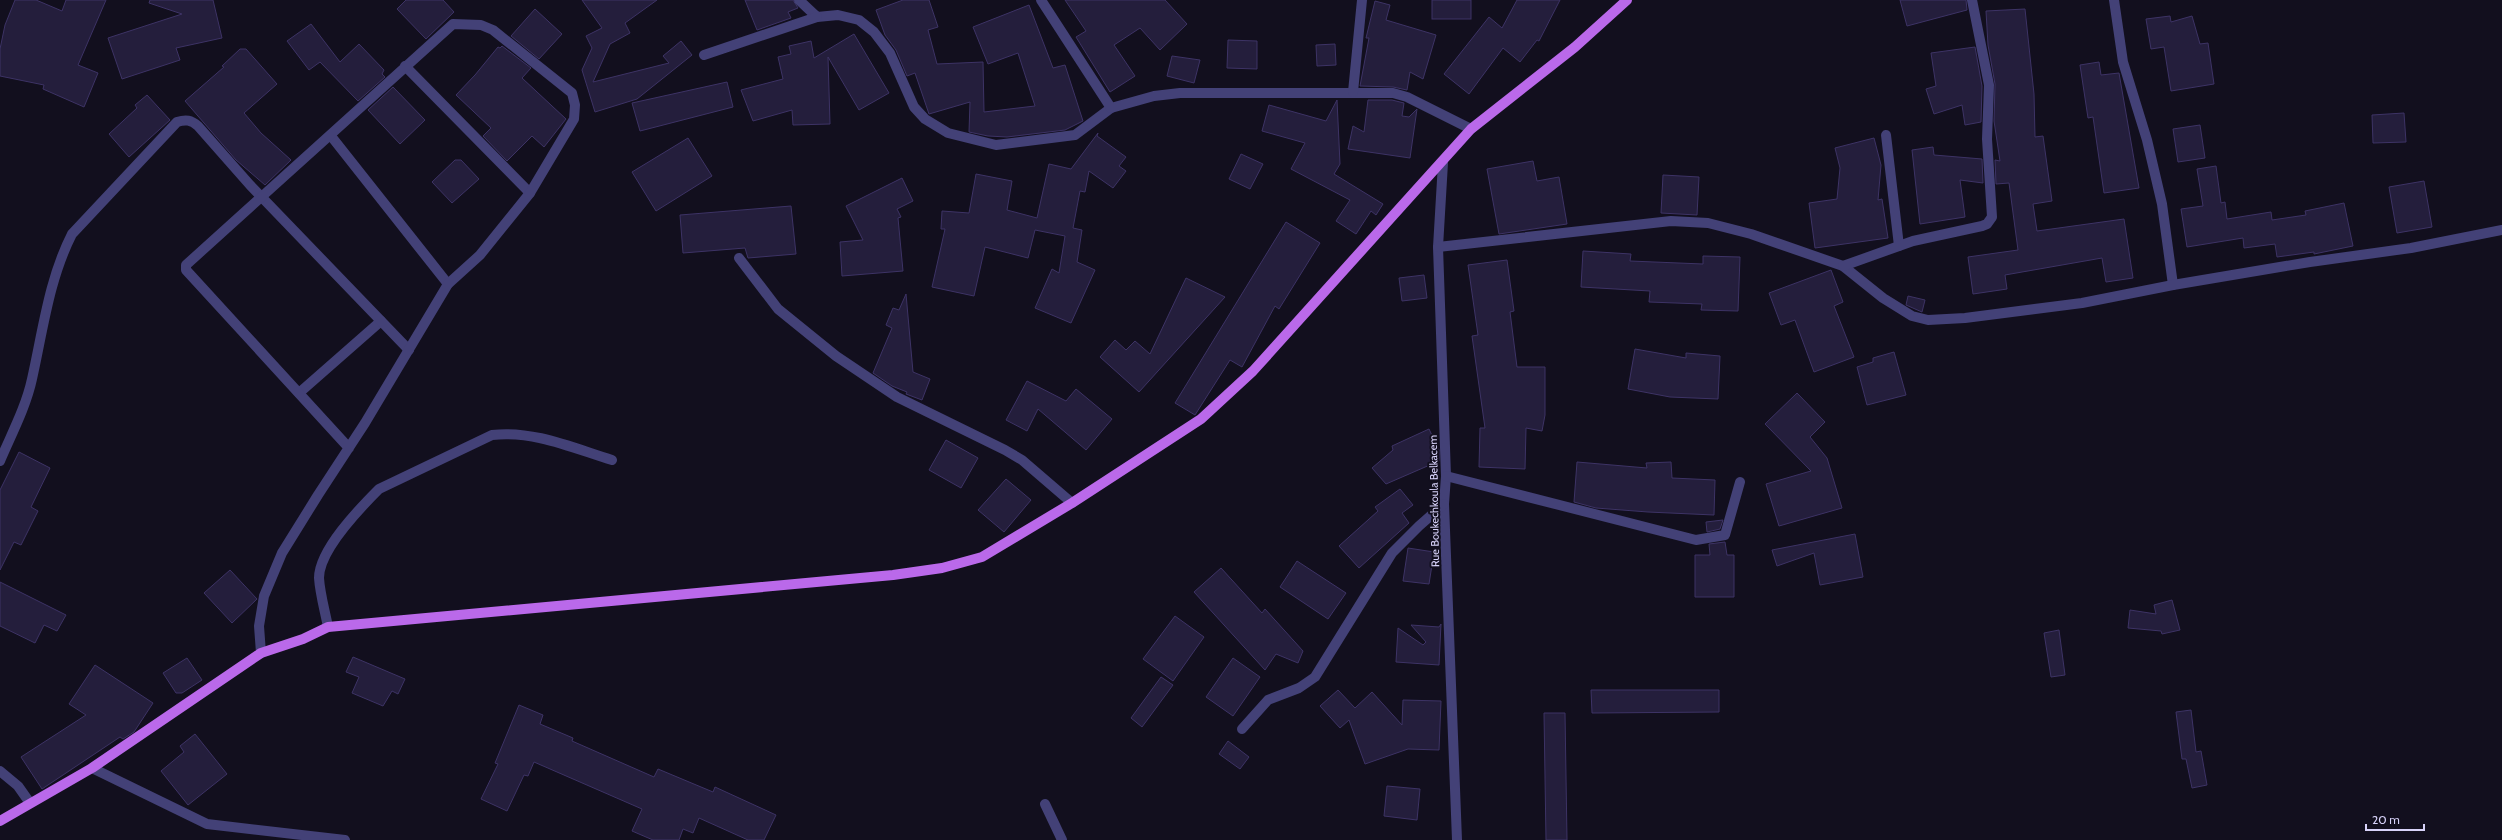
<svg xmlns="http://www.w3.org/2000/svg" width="2502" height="840" font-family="Cabin,sans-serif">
<rect width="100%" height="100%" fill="#120f1e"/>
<!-- building -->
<g fill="#241e3c" stroke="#3d3365">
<path d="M15,0H36L62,11L66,0H106L78,65L98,73L84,107L43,89L44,85L0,76V49L5,25Z"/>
<path d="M150,0H213L222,38L176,48L180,60L122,79L108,38L182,14L149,3Z"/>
<path d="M406,0H443L454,12L426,39L397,9Z"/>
<path d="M582,0H657L625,23L630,33L610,44L593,82L669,63L663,56L681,41L692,55L637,99L595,112L582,70L592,48L586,36L602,28Z"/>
<path d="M745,0H793L798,8L788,12L791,18L757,30Z"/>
<path d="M903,0H929L938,27L928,30L937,64L983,62L984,112L1035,106L1018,53L988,64L973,27L1029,5L1053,68L1065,65L1083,121L1065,130L1007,137L988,136L969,132L970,102L929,114L915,73L907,76L896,50L885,35L876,10Z"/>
<path d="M1065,0H1165L1187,24L1160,50L1140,28L1114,45L1135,76L1110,92L1076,37L1086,31Z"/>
<rect x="1432" y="0" width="39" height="19"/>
<path d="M1517,0H1560L1539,41L1537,40L1520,62L1503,48L1469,94L1444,74L1489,17L1502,28Z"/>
<path d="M1900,0H1966L1967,10L1907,26Z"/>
<path d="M1375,1L1390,5L1386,20L1436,35L1423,79L1410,72L1407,90L1393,87L1360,86L1369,38H1366Z"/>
<path d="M535,9L562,34L539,59L511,36Z"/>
<path d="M2025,9L2034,94L2035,137L2043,136L2052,201L2033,204L2037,231L2124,219L2133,278L2106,282L2102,258L2005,275L2007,289L1973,294L1968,257L2018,250L2009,183L1996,184L1995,160L2000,161L1994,121L1995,84L1988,45L1986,11Z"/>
<path d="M2170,16L2171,22L2192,16L2200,44L2208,43L2214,84L2171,91L2164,47L2151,49L2146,19Z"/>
<path d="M311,24L340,62L359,44L384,70L382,74L385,77L358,101L320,62L309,70L287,41Z"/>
<path d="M854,34L889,93L859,110L828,57L830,124L793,125L792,110L753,121L741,90L783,79L778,57L791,54L789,46L811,41L814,58Z"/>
<path d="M1228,40L1257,41V69L1227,68Z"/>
<path d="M1335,44L1336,65L1317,66L1316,45Z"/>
<path d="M502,46L531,68L522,78L566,119L544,147L532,136L507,161L483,136L491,128L456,95L475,75L498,47L500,48Z"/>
<path d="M1975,47L1982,86L1981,122L1965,125L1962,105L1934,114L1926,89L1936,86L1931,53Z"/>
<path d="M240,49H246L277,84L244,113L261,133L291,160L265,185L236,160L185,101L224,67L222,66Z"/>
<path d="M1172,56L1200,60L1194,83L1167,76Z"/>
<path d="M2099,62L2101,75L2119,73L2139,188L2104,193L2093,117L2088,118L2080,65Z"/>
<path d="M727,82L733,107L640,131L632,103Z"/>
<path d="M393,87L425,120L400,144L368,110Z"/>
<path d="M147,95L170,120L129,157L109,134L137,108L135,105Z"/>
<path d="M1337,100L1340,164L1334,174L1383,204L1376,215L1371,211L1356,234L1336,221L1350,200L1291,169L1305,143L1262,131L1269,105L1326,121Z"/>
<path d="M1368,100H1392L1404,103L1402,116L1409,117L1417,109L1410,158L1348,149L1353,126L1364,132Z"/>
<path d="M2404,113L2406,142L2373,143L2372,115Z"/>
<path d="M2200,125L2205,158L2178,162L2173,129Z"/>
<path d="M1098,133L1097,136L1126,157L1119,166L1126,171L1113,188L1089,171L1085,192L1080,191L1073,228L1082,230L1077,262L1095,270L1071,323L1035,308L1052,269L1059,273L1065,236L1035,230L1028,258L985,247L974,296L932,287L945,229H941L942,211L969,213L976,174L1012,181L1007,210L1037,218L1049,164L1071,169Z"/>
<path d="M688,138L712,176L656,211L632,172Z"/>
<path d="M1874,138L1881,165L1878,200L1882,199L1888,238L1815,248L1809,203L1837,199L1840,168L1835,148Z"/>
<path d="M1933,147L1934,155L1982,159L1983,183L1960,180L1965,217L1920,224L1912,150Z"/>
<path d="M1241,154L1263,164L1250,189L1229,179Z"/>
<path d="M455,160H461L479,179L452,203L432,182Z"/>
<path d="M1533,161L1537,181L1559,177L1567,224L1499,234L1487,169Z"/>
<path d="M2216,166L2221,203L2225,202L2227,219L2271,212L2272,220L2306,215L2305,211L2344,203L2353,246L2314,254V252L2277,257L2275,244L2244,248L2243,238L2187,247L2181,209L2203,206L2197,169Z"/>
<path d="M1663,175L1699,177L1697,215L1661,213Z"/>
<path d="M902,178L913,201L897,209L901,217L898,218L903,271L842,276L840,242L863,240L846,206Z"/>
<path d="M2424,181L2432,227L2397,233L2389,187Z"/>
<path d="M791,206L796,254L748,258L745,248L683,253L680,215Z"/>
<path d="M1286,222L1320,243L1279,309L1275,306L1242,367L1230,360L1195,415L1175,403Z"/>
<path d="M1583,251L1631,254L1630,261L1703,264V256L1740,257L1738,311L1701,310L1702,304L1649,302L1650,291L1581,287Z"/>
<path d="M1507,260L1514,311L1510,312L1517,367H1545V415L1542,431L1526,428L1525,469L1479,467L1480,428H1485L1472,336L1478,335L1468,265Z"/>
<path d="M1831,270L1843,302L1834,306L1854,357L1814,372L1795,320L1781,325L1769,293Z"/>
<path d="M1424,275L1427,298L1402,301L1399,278Z"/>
<path d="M1186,278L1225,297L1139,392L1100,357L1115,340L1126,350L1135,341L1150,354Z"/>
<path d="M906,294L913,372L930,379L922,400L906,394L907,392L892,386L873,373L892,328L886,325L893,308L899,310Z"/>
<path d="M1908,296L1925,300L1922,312L1906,305Z"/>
<path d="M1635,349L1686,358V353L1720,356L1718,399L1670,397L1628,389Z"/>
<path d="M1894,352L1906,395L1867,405L1857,367L1873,362V358Z"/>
<path d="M1027,381L1066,401L1076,389L1112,419L1086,450L1038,409L1027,431L1006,420Z"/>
<path d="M1797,393L1825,422L1810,437L1827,458L1842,508L1779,526L1766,484L1811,471L1765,424Z"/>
<path d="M1429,429L1439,450V461L1386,484L1372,468L1393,450L1392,446Z"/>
<path d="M946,440L978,458L961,488L929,470Z"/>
<path d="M19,452L50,468L31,507L38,511L21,545L14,542L0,570V490Z"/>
<path d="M1577,462L1647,468L1646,463L1671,462L1672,478L1715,480L1714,515L1648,512L1596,508L1574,502Z"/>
<path d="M1006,479L1031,500L1004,532L978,510Z"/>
<path d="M1400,489L1413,505L1402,513L1409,523L1359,568L1339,546L1378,511L1375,507Z"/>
<path d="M1723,520L1720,529L1707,532L1706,522Z"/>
<path d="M1855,534L1863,577L1820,585L1814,553L1777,566L1772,550Z"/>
<path d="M1725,542L1727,555H1734V597H1695V555H1710L1709,544Z"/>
<path d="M1408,548L1434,552L1429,584L1403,581Z"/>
<path d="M1297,561L1346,593L1328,619L1280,587Z"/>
<path d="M1221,568L1262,613L1265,609L1303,651L1298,663L1276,654L1265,670L1194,592Z"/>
<path d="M230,570L257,599L232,623L204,593Z"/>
<path d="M0,582L66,615L57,631L44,625L35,643L0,626Z"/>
<path d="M2172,600L2180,630L2162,634L2161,631L2128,628L2130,610L2156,614L2154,605Z"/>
<path d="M1175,616L1204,637L1173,681L1143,659Z"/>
<path d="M1441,624L1439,665L1396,662L1398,628L1423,645L1426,642L1411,625L1439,627Z"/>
<path d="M2059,630L2065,675L2051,677L2044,633Z"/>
<path d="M353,657L405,679L398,694L392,691L383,706L352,693L359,677L346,672Z"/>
<path d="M187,658L202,680L182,693H176L163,673Z"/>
<path d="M1233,658L1260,677L1233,716L1206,697Z"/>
<path d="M95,665L153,703L134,732L123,739L120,737L42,789L21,757L86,715L69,704Z"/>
<path d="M1161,677L1173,685L1142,727L1131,718Z"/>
<path d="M1338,690L1355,708L1372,692L1402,725L1403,700L1441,701L1439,750L1408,749L1365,764L1349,720L1340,728L1320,706Z"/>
<path d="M1591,690H1719V712L1592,713Z"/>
<path d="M519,705L543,715L540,724L573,738L572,741L654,777L658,769L713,792L715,787L776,815L764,840H748L699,818L693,833L683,829L679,840H653L632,831L642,809L534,762L528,776L524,775L507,811L481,799L498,764L495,763Z"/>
<path d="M2191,710L2196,752L2201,751L2207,785L2192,788L2186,759H2182L2176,712Z"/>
<path d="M1544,713H1565L1567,840H1546Z"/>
<path d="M195,734L227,774L188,805L161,771L184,752L180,746Z"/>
<path d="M1228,741L1249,757L1240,769L1219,754Z"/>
<path d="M1387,786L1420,789L1417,820L1384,816Z"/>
</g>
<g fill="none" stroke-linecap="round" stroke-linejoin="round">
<!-- minor -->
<g stroke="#434177" stroke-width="10">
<path d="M799,0L817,17L838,15L859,20L874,32L890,53L914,107L925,119L948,133L996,145L1075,135L1111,108"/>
<path d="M1041,0L1111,108L1154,96L1180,93H1393L1407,97L1471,129"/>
<path d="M2114,0L2123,62L2147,140L2162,204L2173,285"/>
<path d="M704,55L817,17"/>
<path d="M405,66L530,193"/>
<path d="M1353,92L1362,0"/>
<path d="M1886,135L1899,246"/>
<path d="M331,136L448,284"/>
<path d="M1443,163L1438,247L1446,476L1444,504L1457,840"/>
<path d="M1438,247L1671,221L1708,223L1751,234L1843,266L1883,298L1912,316L1928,320L1965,318L2082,303L2173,285L2310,262L2411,248L2502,230"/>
<path d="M739,258L778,309L836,356L897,397L1005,450L1022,460L1072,503"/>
<path d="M1843,266L1913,241L1982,226L1987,224L1992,217L1987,139L1989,85L1972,0"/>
<path d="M299,393L381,321"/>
<path d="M0,461C11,435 26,407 32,379C43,330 49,279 72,234L177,122C186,119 191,120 198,126L250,185L409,350"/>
<path d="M1446,476L1696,540L1725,535L1740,482"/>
<path d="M328,627C325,611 320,594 319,578C319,550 360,508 379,489L492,435C533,430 573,448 612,460"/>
<path d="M261,653L259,626L264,596L282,553L318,495L365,423L448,284L480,255L530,193L574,119L575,105L572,93L493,30L481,25L453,24L186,265V270L349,448"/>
<path d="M1242,729L1268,700L1299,688L1315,677L1392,553L1419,526L1444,504"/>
<path d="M92,768L207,824L345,840"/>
<path d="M0,771L18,786L30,803"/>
<path d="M1045,804L1062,840"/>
</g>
<!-- major -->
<path stroke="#ba69ea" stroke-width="10" d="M0,821L92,768L261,653L303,639L328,627L893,575L942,568L982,557L1072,503L1201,419L1253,371L1471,129L1575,47L1627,0"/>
</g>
<g text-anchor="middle" stroke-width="4" stroke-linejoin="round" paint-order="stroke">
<!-- street labels -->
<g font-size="11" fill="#d7d2f9" stroke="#120f1e">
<text transform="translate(1434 501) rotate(-91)" y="4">Rue Boukechkoula Belkacem</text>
</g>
</g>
<!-- scale -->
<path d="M2366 824v6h58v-6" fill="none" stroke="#d7d2f9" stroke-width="2"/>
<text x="2372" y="824" font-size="12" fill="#d7d2f9" stroke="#120f1e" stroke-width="3" paint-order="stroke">20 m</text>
</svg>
